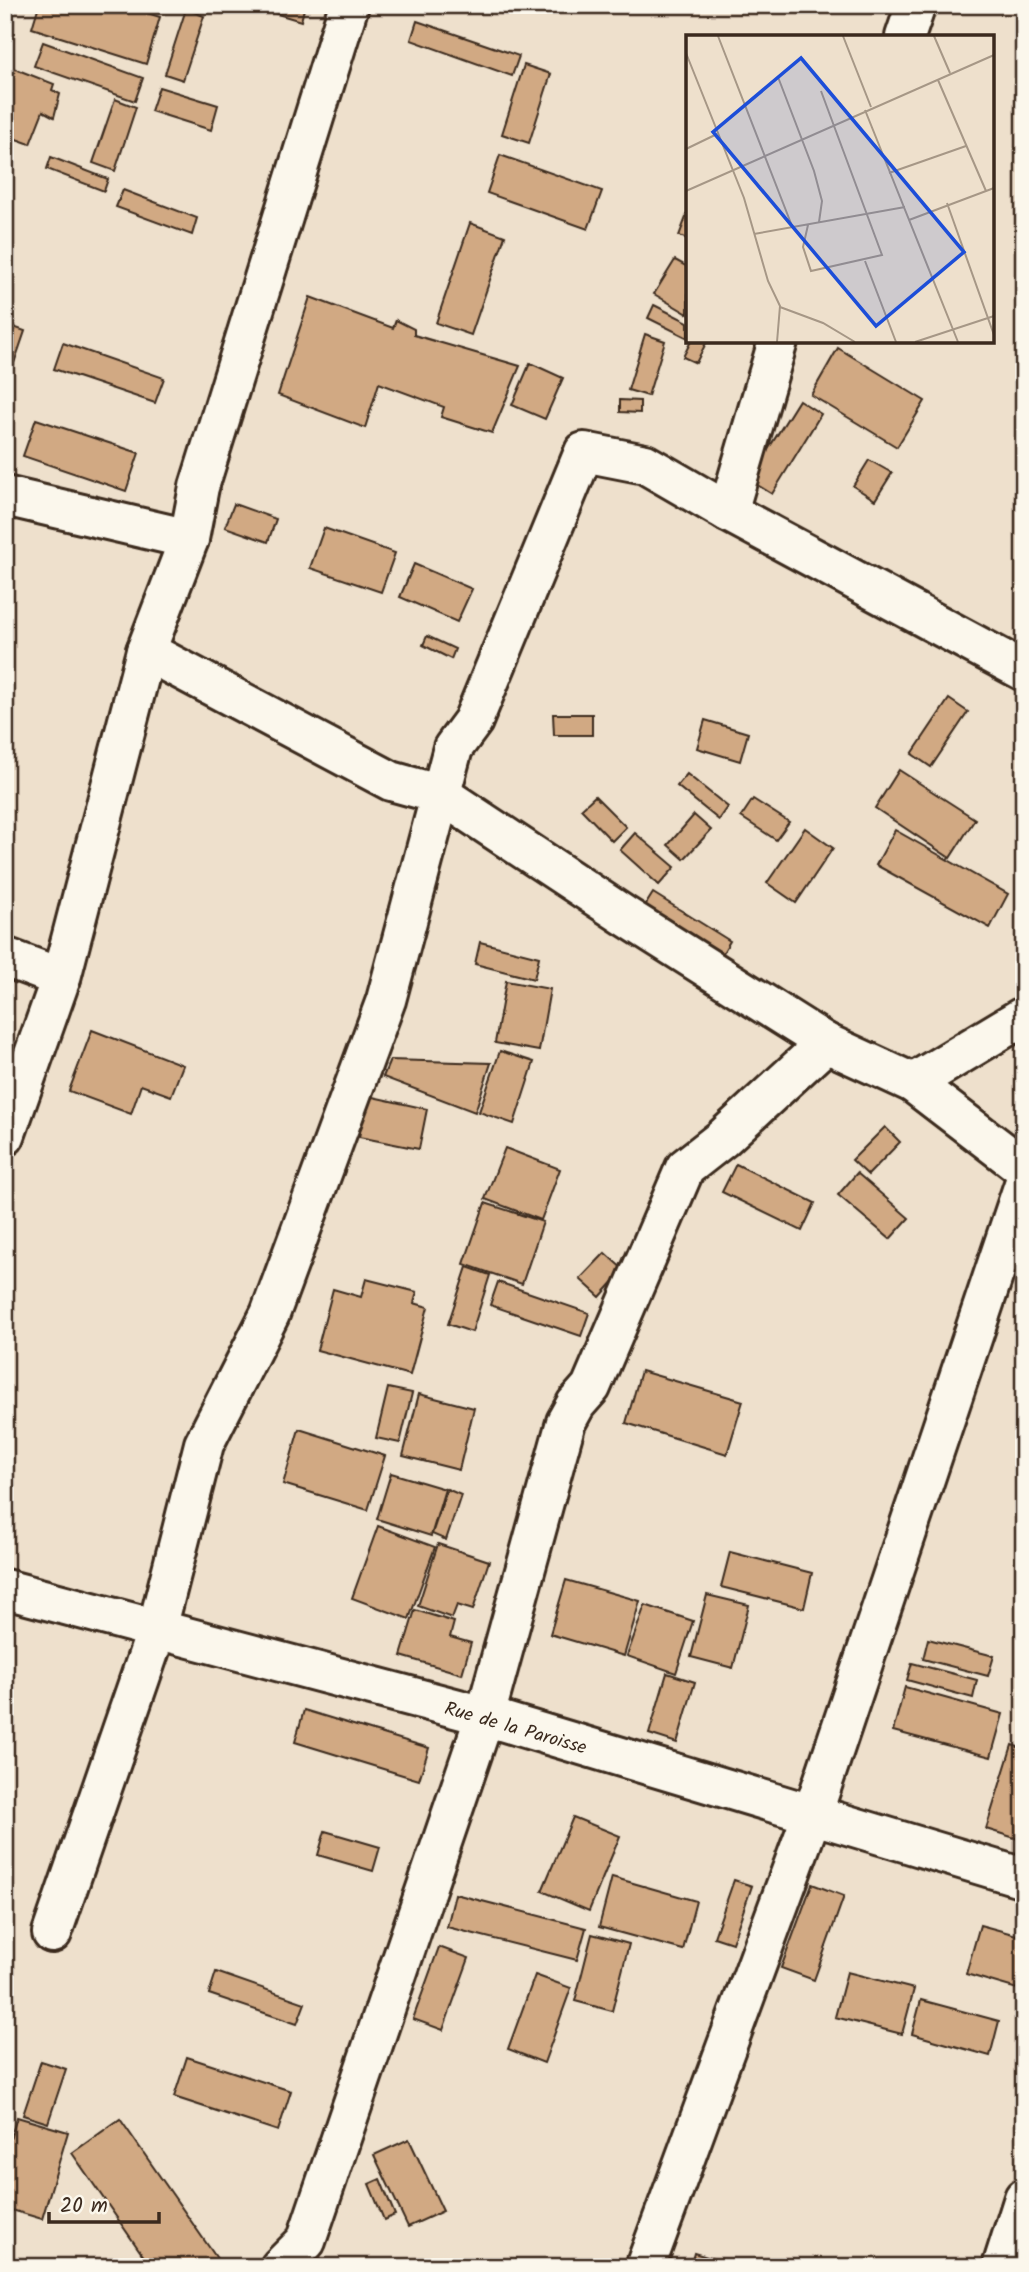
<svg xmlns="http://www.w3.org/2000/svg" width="1029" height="2272" font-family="Kalam,sans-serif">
<rect width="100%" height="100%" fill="#eee0cc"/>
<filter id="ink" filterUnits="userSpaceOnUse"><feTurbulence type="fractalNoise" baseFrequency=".0143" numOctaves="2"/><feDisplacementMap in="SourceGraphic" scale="14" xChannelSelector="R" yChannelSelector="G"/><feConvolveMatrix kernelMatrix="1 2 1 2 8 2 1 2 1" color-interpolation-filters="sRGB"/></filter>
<g filter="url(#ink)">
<!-- building -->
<g fill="#d1a983" stroke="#3b2a1e" stroke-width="2">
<path d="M39,5H122L160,17L146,64L32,28Z"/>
<path d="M247,5H305L301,21Z"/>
<path d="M186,9L204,16L183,80L165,74Z"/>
<path d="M417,21L519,56L512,76L411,40Z"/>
<path d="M43,42L143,78L135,101L34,66Z"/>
<path d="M524,65L551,74L529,143L502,134Z"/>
<path d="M13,68L54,84L52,90L60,94L54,117L43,111L30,144L5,135V90Z"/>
<path d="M159,87L218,105L211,130L151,111Z"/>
<path d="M115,99L136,107L115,171L93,163Z"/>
<path d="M500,155L602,191L588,229L487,193Z"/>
<path d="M51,157L108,179L104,191L47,169Z"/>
<path d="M123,190L197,218L192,235L116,207Z"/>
<path d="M688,212V239L679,236Z"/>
<path d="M470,223L505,236L471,335L436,323Z"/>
<path d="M675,260L688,267V314L654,294Z"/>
<path d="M310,297L393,328L396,320L414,329V335L520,366L492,433L441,417L444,407L379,383L365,428L278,395Z"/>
<path d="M654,305L688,322V338L648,318Z"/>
<path d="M5,324L25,331L10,375L5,373Z"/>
<path d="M645,334L665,341L648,396L628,390Z"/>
<path d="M691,341H707L696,363L683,357Z"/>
<path d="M63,343L164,378L155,403L54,369Z"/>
<path d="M838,348L925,401L897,447L811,395Z"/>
<path d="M530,363L563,378L545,419L512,405Z"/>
<path d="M620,400L640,401V413L620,412Z"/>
<path d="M799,400L821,414L772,494L749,480Z"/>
<path d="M36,419L139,453L126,491L23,456Z"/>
<path d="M869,460L892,473L875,500L853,486Z"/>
<path d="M234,504L276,519L268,542L225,527Z"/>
<path d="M324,528L395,553L381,592L310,568Z"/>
<path d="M414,564L472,589L457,622L400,597Z"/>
<path d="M427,636L455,649L451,659L423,645Z"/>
<path d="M949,699L968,712L931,767L912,754Z"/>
<path d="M553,714H592V735H554Z"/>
<path d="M705,720L748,733L740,761L697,748Z"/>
<path d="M899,770L975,819L950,858L875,808Z"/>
<path d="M687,774L728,807L719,820L677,786Z"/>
<path d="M595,796L626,827L612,841L581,809Z"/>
<path d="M753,799L789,822L776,840L741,817Z"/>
<path d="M694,815L711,830L684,859L668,845Z"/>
<path d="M805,828L833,848L796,903L767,883Z"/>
<path d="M895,830L1008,894L990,928L876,865Z"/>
<path d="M635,833L675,867L659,885L620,850Z"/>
<path d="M653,893L730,941L718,961L641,912Z"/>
<path d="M480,942L539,957L534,979L475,964Z"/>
<path d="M506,981L550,989L539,1051L495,1043Z"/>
<path d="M92,1030L183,1065L171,1096L141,1085L131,1114L69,1091Z"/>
<path d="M500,1051L534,1062L514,1124L479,1112Z"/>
<path d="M390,1060L491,1063L475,1112L383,1077Z"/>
<path d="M368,1096L427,1109L419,1149L359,1137Z"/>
<path d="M885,1127L900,1142L868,1175L852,1160Z"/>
<path d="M505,1148L560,1169L541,1220L485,1199Z"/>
<path d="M736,1164L815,1203L802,1231L722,1192Z"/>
<path d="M857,1173L909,1218L890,1239L838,1195Z"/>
<path d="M485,1203L543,1222L522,1284L464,1264Z"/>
<path d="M605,1253L624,1270L600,1297L580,1279Z"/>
<path d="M467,1267L490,1275L472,1332L448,1324Z"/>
<path d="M366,1279L417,1292L414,1303L428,1307L410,1375L317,1350L333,1289L361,1297Z"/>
<path d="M498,1282L589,1313L581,1336L490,1305Z"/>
<path d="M641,1371L743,1401L727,1454L626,1423Z"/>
<path d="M388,1388L412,1393L400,1443L376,1438Z"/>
<path d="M419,1394L474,1408L459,1470L403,1456Z"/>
<path d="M299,1429L385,1456L368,1510L283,1484Z"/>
<path d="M391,1473L445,1489L431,1536L377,1519Z"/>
<path d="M447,1489L461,1495L446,1540L432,1534Z"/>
<path d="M378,1526L435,1547L409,1619L352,1598Z"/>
<path d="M438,1544L489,1561L473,1610L457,1605L452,1618L418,1606Z"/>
<path d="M730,1552L812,1573L804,1608L721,1587Z"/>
<path d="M566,1580L640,1601L624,1656L550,1634Z"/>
<path d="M707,1595L749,1605L733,1668L691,1657Z"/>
<path d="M645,1605L693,1621L676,1673L627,1656Z"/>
<path d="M415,1610L454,1622L450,1637L471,1643L462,1674L401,1656Z"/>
<path d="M928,1639L994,1656L988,1676L923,1659Z"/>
<path d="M912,1663L977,1680L973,1698L907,1680Z"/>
<path d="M667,1673L695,1682L677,1743L649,1734Z"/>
<path d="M905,1687L1003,1714L991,1757L893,1731Z"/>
<path d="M304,1710L429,1748L419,1780L295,1742Z"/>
<path d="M1012,1745L1024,1749V1821L1018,1839L986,1829Z"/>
<path d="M573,1817L620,1836L589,1911L542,1891Z"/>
<path d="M325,1831L380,1847L373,1871L318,1855Z"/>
<path d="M612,1877L696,1901L683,1950L599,1927Z"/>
<path d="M734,1880L752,1886L732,1943L714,1937Z"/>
<path d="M812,1884L844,1896L814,1980L781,1968Z"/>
<path d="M455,1894L586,1928L577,1960L447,1927Z"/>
<path d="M980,1925L1024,1937V1991L966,1974Z"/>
<path d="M592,1934L629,1944L612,2011L575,2001Z"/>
<path d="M439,1947L469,1958L443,2030L413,2019Z"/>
<path d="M216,1972L305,2003L297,2024L209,1994Z"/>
<path d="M847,1972L914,1989L902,2034L835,2017Z"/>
<path d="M535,1975L571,1988L544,2063L508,2049Z"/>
<path d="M921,2000L999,2021L990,2056L912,2034Z"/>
<path d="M187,2057L291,2091L278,2131L174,2097Z"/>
<path d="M41,2061L66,2069L48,2123L23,2115Z"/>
<path d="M17,2117L68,2132L42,2219L5,2208V2156Z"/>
<path d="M120,2119L218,2260L208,2267H151L72,2153Z"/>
<path d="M409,2139L443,2211L408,2227L374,2155Z"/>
<path d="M380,2179L395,2215L384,2220L369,2184Z"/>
<path d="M694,2253L740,2267H690Z"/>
</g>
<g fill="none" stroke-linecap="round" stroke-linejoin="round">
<!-- minor casing -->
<g stroke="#3b2a1e" stroke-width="44">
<g id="minor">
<path d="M905,37L916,5"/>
<path d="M5,496L189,539"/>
<path d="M728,512L778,341"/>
<path d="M146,651L391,781L442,795L625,916L826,1043L913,1083L1024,1168"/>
<path d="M5,957L61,978"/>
<path d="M913,1083L1024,1016"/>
<path d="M5,1136L61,978L146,651L189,539L199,487L349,5"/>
<path d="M5,1589L485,1716L1024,1878"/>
<path d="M52,1933L157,1629L204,1444L270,1314L386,1000L453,748L473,721L584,452L645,464L728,512L1024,671"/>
<path d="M280,2267L306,2241L485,1716L566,1422L576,1404L591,1387L685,1168L722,1139L826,1043"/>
<path d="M645,2267L812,1815L1024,1184"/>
<path d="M1002,2267L1024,2198"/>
</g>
</g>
<!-- minor -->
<use href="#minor" stroke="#fbf7ec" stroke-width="38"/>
</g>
</g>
<g text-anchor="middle" stroke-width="5" stroke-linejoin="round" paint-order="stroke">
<!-- street labels -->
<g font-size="19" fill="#3b2a1e" stroke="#fbf7ec">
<text transform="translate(516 1727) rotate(16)" y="7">Rue de la Paroisse</text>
</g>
</g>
<!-- overview -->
<g transform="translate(686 35)">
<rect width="308" height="308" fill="#eee0cc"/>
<path fill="none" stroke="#a69786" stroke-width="2" d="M32,1L106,191M157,1L185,72M248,1L264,38M0,18L58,163L82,246L94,271L91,307M92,42L128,136L136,166L133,187M252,45L300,156M179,75L272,307M0,114L31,99M203,138L280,111M0,156L308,20M261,168L308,300M223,185L308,153M122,190L117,212L125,236L196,220L135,56M68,199L219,172M179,226L210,307M94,272L137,288L169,307M229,307L308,281"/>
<path fill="#1d4ed8" fill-opacity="0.15" stroke="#1d4ed8" stroke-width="3.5" d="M115,23L278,217L190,291L27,97Z"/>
<rect width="308" height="308" fill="none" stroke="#3b2a1e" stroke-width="3.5"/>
</g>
<!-- margin -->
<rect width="1029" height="2272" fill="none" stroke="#fbf7ec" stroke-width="28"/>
<rect x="14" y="14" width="1001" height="2244" fill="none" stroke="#3b2a1e" stroke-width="2.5" filter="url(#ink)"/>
<!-- scale -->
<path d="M49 2212v10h110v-10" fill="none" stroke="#3b2a1e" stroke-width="3.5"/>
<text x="60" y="2212" font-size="21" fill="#3b2a1e" stroke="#fbf7ec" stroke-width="5" paint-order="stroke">20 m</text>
</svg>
